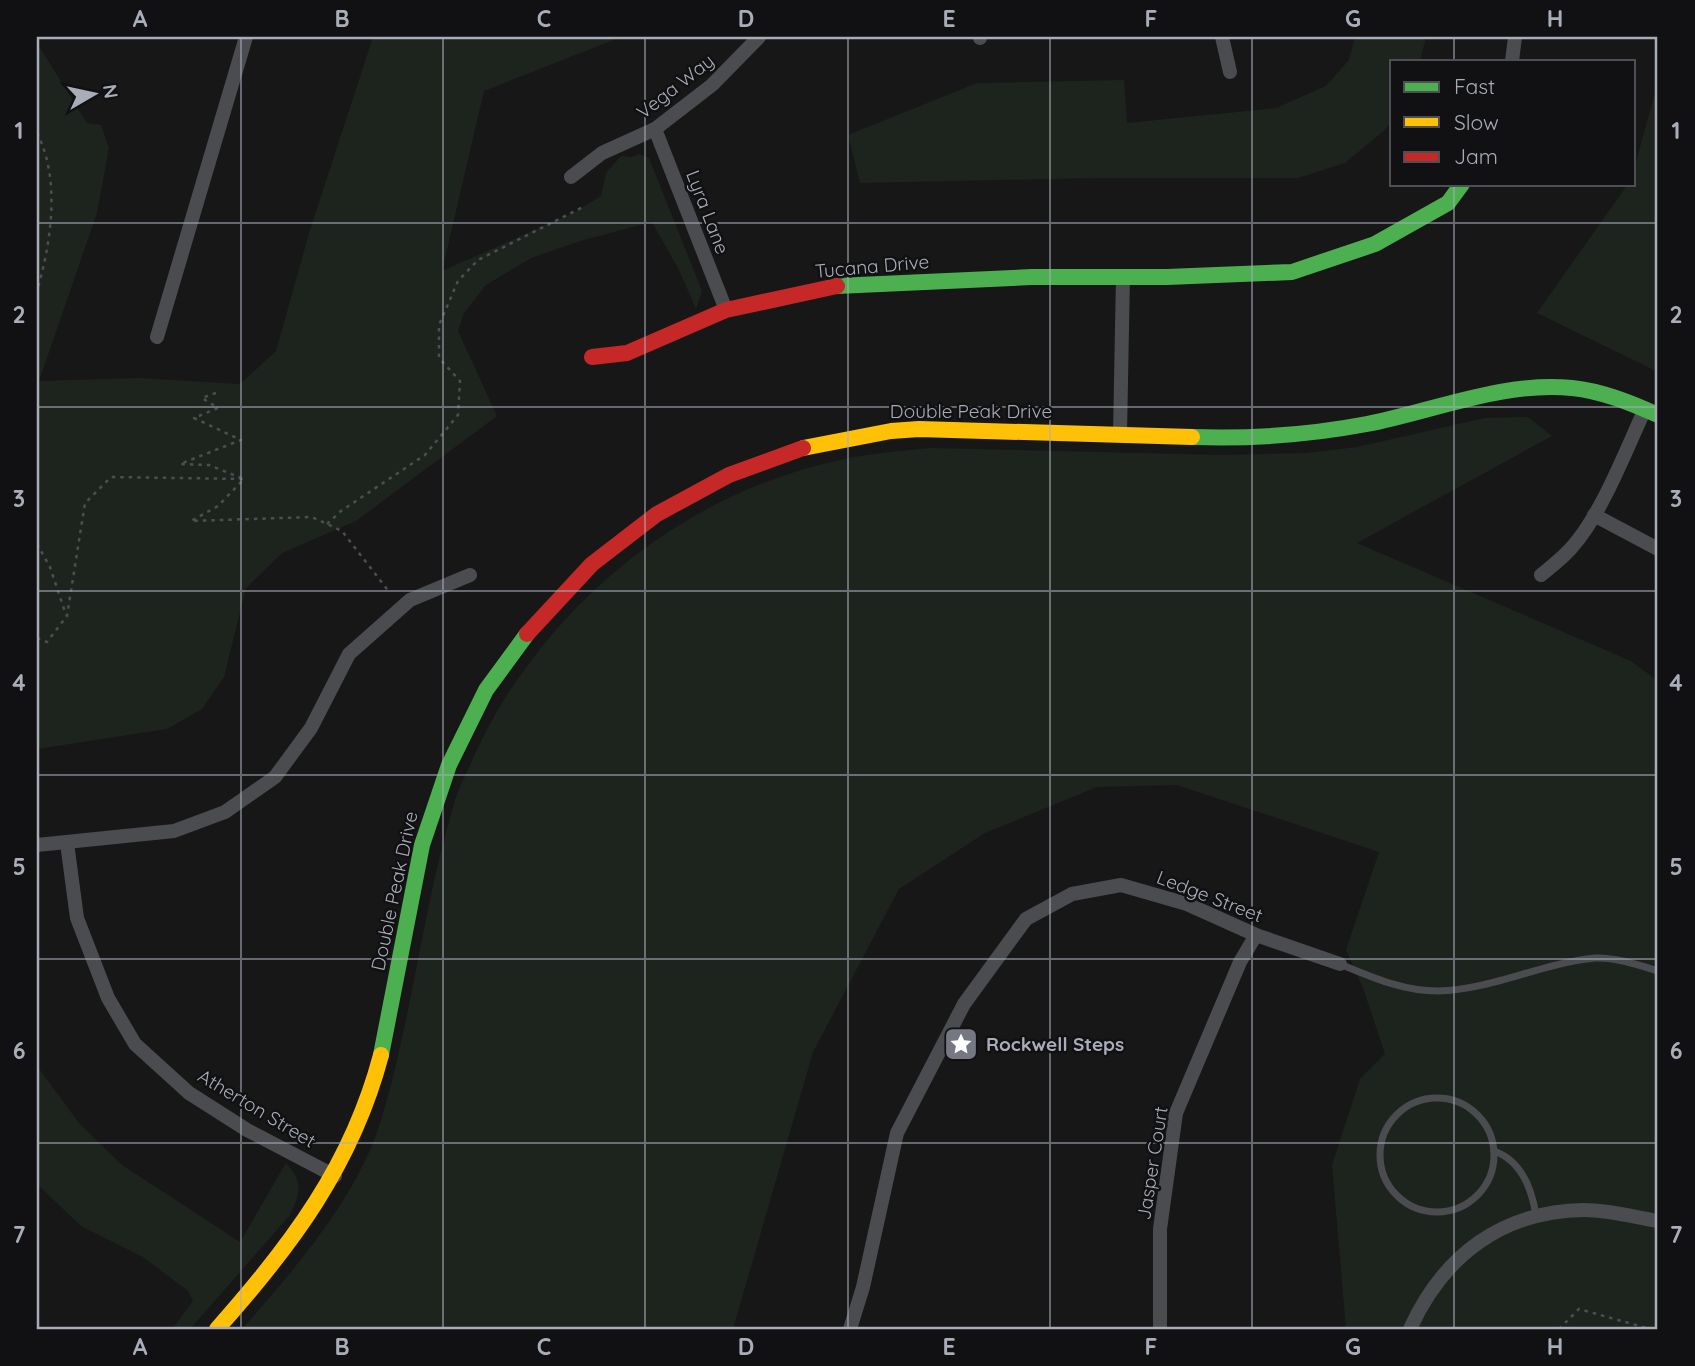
<svg xmlns="http://www.w3.org/2000/svg" width="1695" height="1366" font-family="Quicksand,sans-serif">
<rect width="100%" height="100%" fill="#171717"/>
<!-- green -->
<g fill="#1d241e">
<path d="M373,37H621L484,91L442,271L575,212L601,196L606,173L621,156L632,157L639,154L649,158L702,291L696,309L679,270L652,222L583,240L531,258L486,285L464,313L458,331L497,416L356,521L282,553L246,588L224,677L202,709L167,729L37,749V43L87,123L101,125L109,148L97,213L39,381L139,378L240,384L276,351L310,230Z"/>
<path d="M1355,37H1426L1420,61H1392V119L1386,129L1345,163L1298,178H1094L860,183L848,135L977,83L1124,80L1127,123L1276,108L1326,86L1349,60Z"/>
<path d="M1658,82V372L1537,313L1628,184H1634V169Z"/>
<path d="M1528,417L1552,436L1357,543L1631,661L1658,681V1329H1346L1332,1165L1360,1079L1385,1054L1363,988L1346,950L1379,852L1177,785L1097,787L985,833L899,889L813,1052L733,1329H242C290,1275 351,1204 376,1135C388,1101 396,1065 404,1029C420,954 432,877 454,804C457,790 465,777 470,765C486,729 504,696 528,665C604,562 715,486 841,460C871,453 901,451 931,448L1222,455L1306,453L1357,447L1485,418Z"/>
<path d="M37,1066L79,1123L122,1165L240,1242L286,1163C304,1183 300,1193 290,1215L190,1329H172L193,1301L188,1291L143,1257L81,1226L37,1184Z"/>
</g>
<g fill="none" stroke-linecap="round" stroke-linejoin="round">
<!-- path -->
<g stroke="#4d4e52" stroke-width="2.5" stroke-dasharray="3.5 5" stroke-linecap="butt">
<path d="M37,133C61,180 51,243 37,291"/>
<path d="M216,393L202,398L218,408L194,418L241,440L180,464L209,465L241,478"/>
<path d="M327,524L341,511L425,455L458,415L460,381L439,358V325L458,281L478,260L583,207"/>
<path d="M37,544L50,567L66,615"/>
<path d="M37,638L47,642L67,616L85,503L111,477L244,479L218,506L191,521L312,517L342,531L390,593"/>
<path d="M1559,1329L1579,1309L1650,1329"/>
</g>
<!-- lane -->
<g stroke="#4b4c50" stroke-width="7">
<path d="M1340,964C1372,977 1402,991 1438,991C1491,990 1542,963 1595,958C1615,957 1639,965 1658,971"/>
<circle cx="1437" cy="1155" r="57"/>
<path d="M1494,1151C1522,1161 1532,1189 1536,1216"/>
</g>
<!-- street -->
<g stroke="#4b4c50" stroke-width="14">
<path d="M1222,37L1230,72"/>
<path d="M980,38V37"/>
<path d="M1512,61L1515,37"/>
<path d="M655,129L726,310"/>
<path d="M571,177L602,153L655,129L712,85L759,37"/>
<path d="M157,337L246,37"/>
<path d="M1120,434L1123,276"/>
<path d="M1594,515L1658,549"/>
<path d="M1541,575C1552,566 1564,557 1573,546C1602,513 1626,450 1645,409"/>
<path d="M67,843L77,918L108,998L135,1044L189,1093L247,1130L335,1176"/>
<path d="M37,845L174,831L225,812L275,777L311,728L349,654L410,600L470,575"/>
<path d="M850,1329L863,1287L897,1133L964,1004L1026,919L1072,894L1121,885L1187,904L1256,935L1340,964"/>
<path d="M1160,1329V1229L1176,1113L1240,962L1256,935"/>
<path d="M1410,1329C1443,1256 1502,1211 1584,1210C1609,1210 1634,1217 1658,1221"/>
</g>
<!-- fast -->
<g stroke="#4caf50" stroke-width="16">
<path d="M837,286L1032,277H1167L1292,272L1375,244L1448,203L1462,184"/>
<path d="M1192,437C1251,439 1309,435 1367,424C1434,411 1503,381 1572,388C1602,391 1631,403 1658,415"/>
<path d="M381,1055L422,845L449,765L486,690L527,634"/>
</g>
<!-- slow -->
<g stroke="#ffc107" stroke-width="16">
<path d="M803,448L891,431L919,429L1192,437"/>
<path d="M217,1329C291,1246 352,1165 381,1055"/>
</g>
<!-- jam -->
<g stroke="#c62828" stroke-width="16">
<path d="M592,357L627,353L726,310L837,286"/>
<path d="M527,634L592,564L657,514L729,475L803,448"/>
</g>
</g>
<!-- grid -->
<path fill="none" stroke="#a8adb8" stroke-width="2" stroke-opacity="0.55" d="M241,37V1329M443,37V1329M645,37V1329M848,37V1329M1050,37V1329M1252,37V1329M1454,37V61M1454,184V1329M37,223H1658M37,407H1658M37,591H1658M37,775H1658M37,959H1658M37,1143H1658"/>
<!-- icons -->
<defs>
<g id="sight-square" transform="scale(1.75)"><rect x="-9" y="-9" width="18" height="18" rx="4" fill="#757880" stroke="#111113"/><path d="M0-6L1.8-2.2L6-1.7L2.9 1.2L3.7 5.4L0 3.3L-3.7 5.4L-2.9 1.2L-6-1.7L-1.8-2.2Z" fill="#fff"/></g>
</defs>
<g fill-rule="evenodd">
<use href="#sight-square" x="961" y="1044"/>
</g>
<g text-anchor="middle" stroke-width="5" stroke-linejoin="round" paint-order="stroke">
<!-- street labels -->
<g font-size="19" fill="#a8adb8" stroke="#111113">
<text transform="translate(675 86) rotate(-38)" y="7">Vega Way</text>
<text transform="translate(708 212) rotate(69)" y="7">Lyra Lane</text>
<text transform="translate(872 266) rotate(-5)" y="7">Tucana Drive</text>
<text x="971" y="418">Double Peak Drive</text>
<text transform="translate(394 891) rotate(-78)" y="7">Double Peak Drive</text>
<text transform="translate(1210 896) rotate(21)" y="7">Ledge Street</text>
<text transform="translate(257 1108) rotate(31)" y="7">Atherton Street</text>
<text transform="translate(1152 1163) rotate(-81)" y="7">Jasper Court</text>
</g>
<!-- poi labels -->
<g font-size="19" font-weight="bold" fill="#a8adb8" stroke="#111113" text-anchor="start">
<text x="986" y="1051">Rockwell Steps</text>
</g>
</g>
<!-- border -->
<rect width="1695" height="1366" fill="none" stroke="#111113" stroke-width="77"/>
<!-- legend -->
<rect x="1390" y="60" width="245" height="126" fill="#111113" stroke="#4d4f55" stroke-width="2"/>
<rect x="1404" y="82" width="35" height="10" fill="#4caf50" stroke="#4d4f55" stroke-width="2"/>
<text x="1454" y="94" font-size="21" fill="#a8adb8">Fast</text>
<rect x="1404" y="117" width="35" height="10" fill="#ffc107" stroke="#4d4f55" stroke-width="2"/>
<text x="1454" y="130" font-size="21" fill="#a8adb8">Slow</text>
<rect x="1404" y="152" width="35" height="10" fill="#c62828" stroke="#4d4f55" stroke-width="2"/>
<text x="1454" y="164" font-size="21" fill="#a8adb8">Jam</text>
<!-- north arrow -->
<g transform="translate(94 94) rotate(81)" stroke="#111113" stroke-width="5" paint-order="stroke">
<path d="M0-5L12 26L0 18L-12 26Z" fill="#a8adb8"/>
<text y="-10" font-size="19" font-weight="bold" text-anchor="middle" fill="#a8adb8">N</text>
</g>
<rect x="38" y="38" width="1618" height="1290" fill="none" stroke="#a8adb8" stroke-width="2.5"/>
<g font-size="23" text-anchor="middle" font-weight="bold" fill="#a8adb8">
<text x="140" y="27">A</text>
<text x="342" y="27">B</text>
<text x="544" y="27">C</text>
<text x="746" y="27">D</text>
<text x="949" y="27">E</text>
<text x="1151" y="27">F</text>
<text x="1353" y="27">G</text>
<text x="1555" y="27">H</text>
<text x="19" y="139">1</text>
<text x="1676" y="139">1</text>
<text x="19" y="323">2</text>
<text x="1676" y="323">2</text>
<text x="19" y="507">3</text>
<text x="1676" y="507">3</text>
<text x="19" y="691">4</text>
<text x="1676" y="691">4</text>
<text x="19" y="875">5</text>
<text x="1676" y="875">5</text>
<text x="19" y="1059">6</text>
<text x="1676" y="1059">6</text>
<text x="19" y="1243">7</text>
<text x="1676" y="1243">7</text>
<text x="140" y="1355">A</text>
<text x="342" y="1355">B</text>
<text x="544" y="1355">C</text>
<text x="746" y="1355">D</text>
<text x="949" y="1355">E</text>
<text x="1151" y="1355">F</text>
<text x="1353" y="1355">G</text>
<text x="1555" y="1355">H</text>
</g>
</svg>
